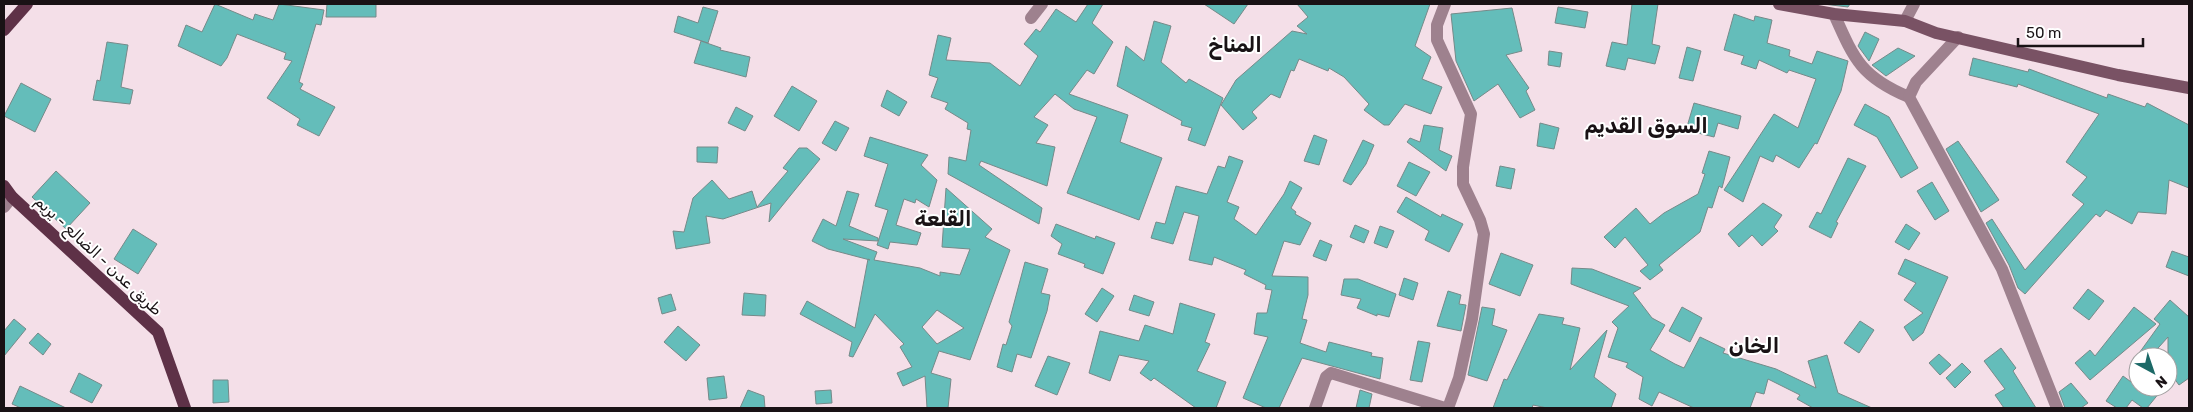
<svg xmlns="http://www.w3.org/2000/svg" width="2193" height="412" font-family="Rubik,Vazirmatn,sans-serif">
<rect width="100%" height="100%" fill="#f4dfe8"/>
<!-- building -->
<g fill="#64bdba" stroke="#758a89" fill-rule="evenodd">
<path d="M215,4L253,20L255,14L273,20L279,4L324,10L321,25L316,24L299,82L303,84L300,89L335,107L319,136L297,125L300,119L267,98L292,61L284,59L286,53L237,34L227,58L221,66L178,46L186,25L202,32Z"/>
<path d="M327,4H376V17H326Z"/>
<path d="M1088,4H1103L1092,23L1113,42L1094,74L1087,70L1069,94L1128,115L1120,142L1162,158L1139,220L1067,193L1097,117L1074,109L1055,94L1034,117L1048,125L1036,143L1055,147L1047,186L981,161L979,165L1042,208L1039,224L948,174L949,157L966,161L971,130L967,129L968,123L945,109L948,103L931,97L938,78L929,75L938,35L951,38L946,60L990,63L1020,86L1038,56L1024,44L1036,29L1040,32L1056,9L1076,22Z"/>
<path d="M1204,4H1248L1234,24Z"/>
<path d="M1297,4H1430L1415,46L1431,57L1422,79L1442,87L1431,114L1405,104L1389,125H1384L1364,110L1369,104L1344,77L1329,68L1328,71L1299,59L1294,71L1291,70L1280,98L1271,94L1252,112L1257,118L1243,130L1221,105L1236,80L1292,31L1307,34L1297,26L1308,17Z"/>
<path d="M1632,4H1658L1652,44L1660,46L1655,64L1628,58L1625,70L1606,66L1612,42L1627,45Z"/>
<path d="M1823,4H1850L1848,7Z"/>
<path d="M703,7L718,11L708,43L674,32L678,16L698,23Z"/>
<path d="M1558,7L1588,12L1585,28L1555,23Z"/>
<path d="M1512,8L1522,51L1506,55L1529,88L1526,91L1535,110L1520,118L1498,84L1474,101L1456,61L1451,14Z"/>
<path d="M1734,14L1754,21L1755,16L1772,20L1767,43L1790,50L1789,56L1812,64L1817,51L1848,61L1841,91L1817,144L1815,143L1799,168L1776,155L1773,162L1760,156L1743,202L1724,190L1774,114L1798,128L1816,79L1789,70L1787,73L1759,60L1756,69L1741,64L1744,56L1724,50Z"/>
<path d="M1154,21L1171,26L1161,62L1186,83L1189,79L1223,98L1205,146L1188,140L1192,128L1181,125L1182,121L1117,86L1126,46L1144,61Z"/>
<path d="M1865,32L1879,39L1869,61L1858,46Z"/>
<path d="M701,41L721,48L720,50L750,57L746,77L694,63Z"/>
<path d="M107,42L128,45L121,87L133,90L130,104L93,100L97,80L100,81Z"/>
<path d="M1687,47L1701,51L1693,81L1679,78Z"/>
<path d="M1898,48L1915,56L1886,76L1872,65Z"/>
<path d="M1549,51L1562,53L1560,67L1548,65Z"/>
<path d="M1973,58L2028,72L2029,69L2107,98L2108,94L2145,107L2147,103L2189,125V188L2169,180L2166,214L2138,212L2132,224L2106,210L2100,217L2096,214L2025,294L2018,288L2009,265L1986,223L1992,219L2025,270L2084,204L2072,195L2087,177L2066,162L2099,114L2018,84L2017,87L1969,75Z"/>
<path d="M21,83L51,99L35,132L4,116Z"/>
<path d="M792,86L817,101L799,131L774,116Z"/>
<path d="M887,90L907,102L899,116L881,106Z"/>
<path d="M1694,103L1741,116L1738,129L1718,123L1714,137L1686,130Z"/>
<path d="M1865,104L1889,117L1918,168L1901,178L1877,137L1854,125Z"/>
<path d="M736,107L753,116L745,131L728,123Z"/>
<path d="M835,121L849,128L836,151L822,143Z"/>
<path d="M1540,123L1559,128L1554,149L1537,146Z"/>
<path d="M1424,125L1443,128L1439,150L1452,156L1446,171L1407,142L1410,138L1420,142Z"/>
<path d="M1314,135L1327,140L1319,165L1304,161Z"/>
<path d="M870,137L928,155L921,165L937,180L929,207L916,199L915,203L904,199L896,225L921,233L917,245L890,242L888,249L877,245L888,210L875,206L888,164L864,156Z"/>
<path d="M1363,140L1374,145L1366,164L1351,185L1343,181Z"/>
<path d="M1958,141L1999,200L1981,212L1946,149Z"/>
<path d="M697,147H718L717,163L697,162Z"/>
<path d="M799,148H807L820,159L769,222L771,203L723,219L706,216L710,243L676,249L673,231L684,232L693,198L712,180L729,199L752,191L757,207L788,171L783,168Z"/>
<path d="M1709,151L1730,157L1722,188L1719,186L1712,208L1708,207L1700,232L1659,265L1663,270L1650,280L1640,271L1648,265L1625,237L1615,248L1604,237L1636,208L1650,224L1664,213L1698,194L1705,174L1702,173Z"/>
<path d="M1229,156L1243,161L1227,202L1239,207L1234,219L1256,235L1284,194L1290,181L1302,188L1291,208L1296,212L1295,214L1311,223L1300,245L1284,241L1272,276L1308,277V295L1302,319L1307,320L1300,343L1326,352L1329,342L1372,353L1371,356L1383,358L1380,379L1302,358L1279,408H1266L1243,398L1268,337L1254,334L1257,313H1267L1272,290L1265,289L1266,285L1244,274L1246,270L1214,257L1212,265L1189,260L1199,216L1184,212L1173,244L1151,238L1156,222L1165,224L1176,186L1207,194L1218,166L1225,168Z"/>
<path d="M1848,158L1866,166L1836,222L1838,223L1831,238L1809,227L1817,212L1821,214Z"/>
<path d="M1409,162L1430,172L1416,196L1397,186Z"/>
<path d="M1500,166L1515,169L1511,189L1496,186Z"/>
<path d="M56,171L90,203L66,229L32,197Z"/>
<path d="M1932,182L1949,211L1935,220L1917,191Z"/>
<path d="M946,188L992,229L985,237L1010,250L970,360L939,351L931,373L951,379L948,408H927L925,376L903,386L897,373L912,367L900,347L904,344L875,314L853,357L849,356L852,342L800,314L807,301L855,328L868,259L870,260L828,249L812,241L823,219L836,226L847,191L859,194L849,226L878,238V241L843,239L877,252L874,260L920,268L940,276V272L960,275L970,249L942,247ZM937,310L964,328L937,344L922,327Z"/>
<path d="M1406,197L1441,217L1442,214L1463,224L1449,252L1425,240L1429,231L1397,212Z"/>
<path d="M1763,203L1782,215L1774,227L1778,231L1762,246L1752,235L1739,247L1728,234Z"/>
<path d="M1056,224L1095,239L1096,236L1115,243L1103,274L1084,267L1085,264L1058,254L1062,244L1051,236Z"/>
<path d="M1906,224L1920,233L1909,250L1895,242Z"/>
<path d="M1355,225L1369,231L1364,243L1350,237Z"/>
<path d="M1380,226L1394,231L1387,248L1374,243Z"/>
<path d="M133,229L157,244L138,274L114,259Z"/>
<path d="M1320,240L1332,245L1326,261L1313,256Z"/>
<path d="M2172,251L2189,257V276L2166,267Z"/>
<path d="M1501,253L1533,265L1520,296L1489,284Z"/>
<path d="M1905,259L1948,277L1923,333L1913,341L1904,327L1923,313L1904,300L1916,283L1898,274Z"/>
<path d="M1025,262L1048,269L1041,293L1050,295L1047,311L1031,358L1017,354L1012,372L997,367L1003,344L1006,345L1012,326L1009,322Z"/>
<path d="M1572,268L1592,269L1641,288L1633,293L1652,318L1665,325L1650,350L1675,364L1684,368L1700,337L1725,349L1723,353L1776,369L1816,388L1808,361L1827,355L1838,393L1872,408H1813L1797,399L1800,395L1768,379L1764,394L1756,392L1750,408H1694L1659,392L1652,406L1639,399L1643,377L1626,367L1628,363L1608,357L1618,328L1612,322L1629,306L1571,284Z"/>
<path d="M1404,278L1418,283L1413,300L1399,295Z"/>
<path d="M1344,279H1358L1396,294L1389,317L1377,314V316L1357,308L1361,299L1341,295Z"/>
<path d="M1102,288L1114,296L1097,322L1085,314Z"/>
<path d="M2088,289L2104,301L2089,320L2073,308Z"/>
<path d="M1448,291L1461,295L1459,304L1466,305L1461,331L1437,326Z"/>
<path d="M744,293L766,295L765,316L742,315Z"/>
<path d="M671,294L676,310L662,314L658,298Z"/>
<path d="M1134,295L1154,302L1149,316L1129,310Z"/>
<path d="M2170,300L2189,317V378L2179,385L2168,370V337L2150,357H2138V368L2132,363L2160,324L2154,319Z"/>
<path d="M1180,303L1215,314L1205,342L1210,344L1197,371L1226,382L1216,408H1196L1154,378L1151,381L1140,373L1149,361L1119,355L1110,381L1089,373L1100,331L1139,341L1145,325L1173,334Z"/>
<path d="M1482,307L1495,309L1492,325L1507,330L1487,381L1468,375Z"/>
<path d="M1682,307L1702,318L1690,342L1669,331Z"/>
<path d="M2134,307L2156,324L2090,380L2075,363L2090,350L2095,356Z"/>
<path d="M1539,314L1564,318L1562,324L1580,328L1570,370L1607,330L1594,377L1616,394L1611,408H1547L1533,405L1532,408H1493L1504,379L1507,380Z"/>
<path d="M14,319L26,329L4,356V331Z"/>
<path d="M1860,321L1874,330L1859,353L1844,343Z"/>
<path d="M678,326L700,345L686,361L664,342Z"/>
<path d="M38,333L51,344L43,355L29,343Z"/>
<path d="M1418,341L1430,343L1422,382L1410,380Z"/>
<path d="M2001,348L2016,368L2013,371L2036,408H2004L1995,395L2005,389L1984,361Z"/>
<path d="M1939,354L1951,365L1940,375L1929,363Z"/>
<path d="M1048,356L1070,363L1057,395L1035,386Z"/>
<path d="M1962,363L1971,372L1955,388L1946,378Z"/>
<path d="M79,373L102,385L92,403L70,392Z"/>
<path d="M724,376L727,398L709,400L707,378Z"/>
<path d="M2123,376L2138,387H2164L2147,408H2143L2132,400L2126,408H2117L2106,401Z"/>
<path d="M213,380H228L229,402L213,403Z"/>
<path d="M2071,383L2088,403L2081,408H2065L2059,392Z"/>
<path d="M20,386L66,408H21L12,404Z"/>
<path d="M748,390L764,396L765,408H740Z"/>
<path d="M831,390L832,403L816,404L815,391Z"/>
<path d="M1360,390L1372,394L1369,408H1356Z"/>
</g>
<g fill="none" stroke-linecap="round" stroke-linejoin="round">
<!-- street -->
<g stroke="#9e818e" stroke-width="12">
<path d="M1445,4L1437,25V40L1471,114L1463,167V184L1480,220L1484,234L1472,319L1459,378L1448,408"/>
<path d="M1834,14C1854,59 1861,77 1909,97"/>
<path d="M1031,18L1042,4"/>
<path d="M1905,21L1914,4"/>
<path d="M1958,37L1916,82L1909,97L2002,269L2057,408"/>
<path d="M4,207L12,197"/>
<path d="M1315,408L1326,377L1331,373L1445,408"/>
</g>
<!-- secondary -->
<path stroke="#795264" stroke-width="12" d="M1779,4L1834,14L1905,21L1936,33L2118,75L2189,88"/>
<!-- primary -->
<g stroke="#5e3147" stroke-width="12">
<path d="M4,30L27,4"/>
<path d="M4,186L12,197L158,332L185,408"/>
</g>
</g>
<g text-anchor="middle" stroke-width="4" stroke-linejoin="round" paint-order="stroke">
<!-- street labels -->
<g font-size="16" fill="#191215" stroke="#fff">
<text transform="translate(99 255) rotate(43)" y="6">طريق عدن - الضالع - يريم</text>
</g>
<!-- district labels -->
<g font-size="21" font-weight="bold" fill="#191215" stroke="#fff">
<text x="1235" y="52">المناخ</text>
<text x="1646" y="133">السوق القديم</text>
<text x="943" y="226">القلعة</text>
<text x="1754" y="353">الخان</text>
</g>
</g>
<!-- border -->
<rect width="2193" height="412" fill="none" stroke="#191215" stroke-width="10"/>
<!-- north arrow -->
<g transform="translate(2153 372) rotate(140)"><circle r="24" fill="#ffffff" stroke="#a3a0a1"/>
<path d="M0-4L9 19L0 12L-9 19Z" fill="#1c6967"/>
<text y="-8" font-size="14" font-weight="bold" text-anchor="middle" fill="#191215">N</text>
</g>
<!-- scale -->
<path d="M2018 38v8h125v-8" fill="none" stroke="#191215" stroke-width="2.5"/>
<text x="2026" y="38" font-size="15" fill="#191215" stroke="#ffffff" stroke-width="4" paint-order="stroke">50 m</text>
</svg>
